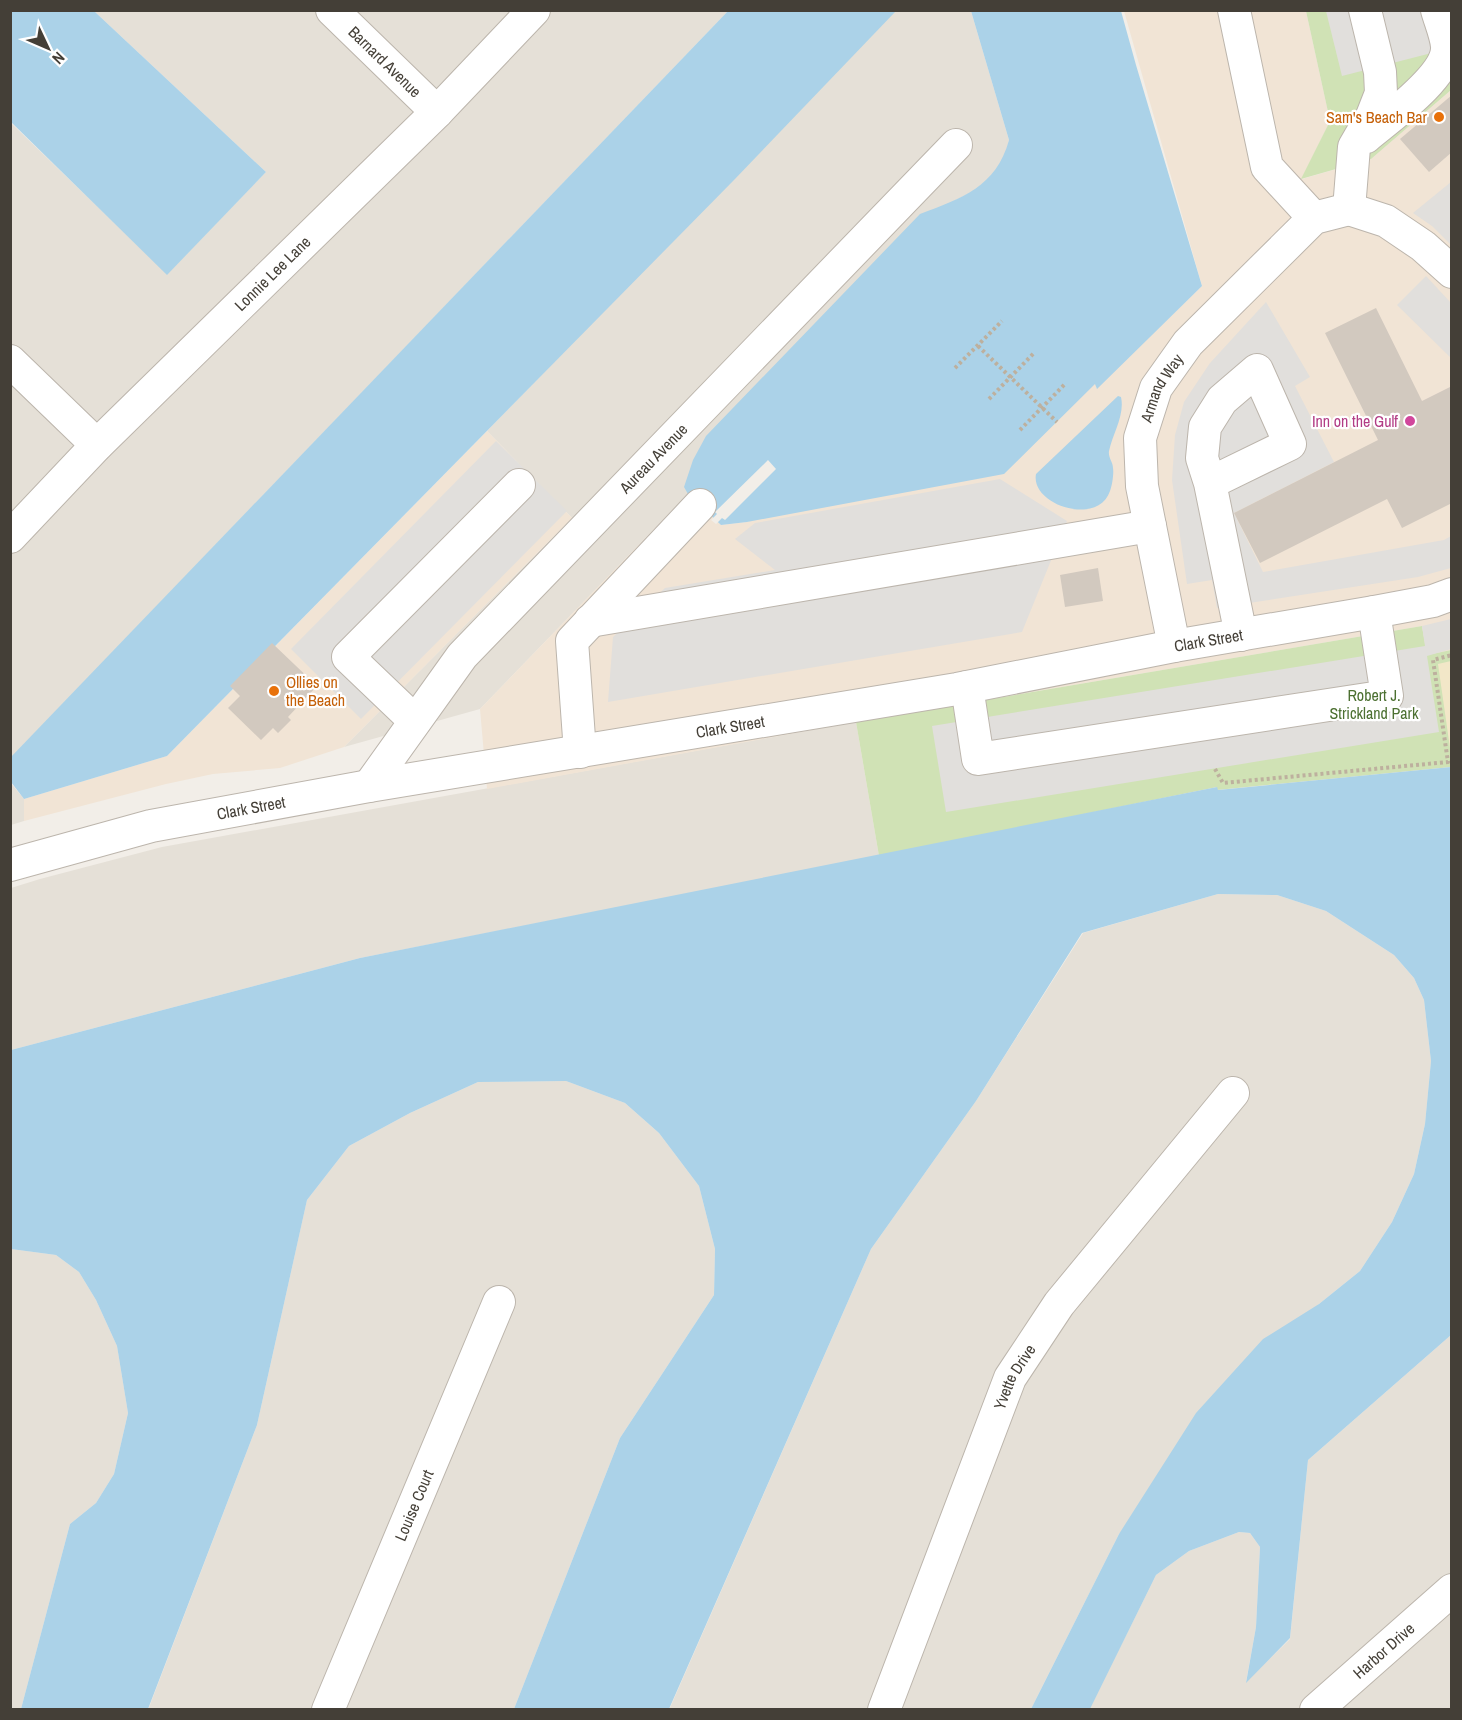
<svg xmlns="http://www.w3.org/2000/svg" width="1462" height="1720" font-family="'Archivo Narrow',sans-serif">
<rect width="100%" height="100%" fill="#f2eee8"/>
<!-- residential -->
<g fill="#e5e0d7">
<path d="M94,11H728L11,758L10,122L167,274L266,172Z"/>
<path d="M895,11H971L1009,140L1005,156L995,172L977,189L954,201L688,494L480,709L344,747L572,518L487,431Z"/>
<path d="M856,722L879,856L360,958L11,1050V888L40,879L162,847Z"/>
<path d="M10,782L24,799V821L11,825Z"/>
<path d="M1218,894L1277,895L1326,911L1394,955L1414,978L1424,1000L1431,1061L1425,1124L1414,1174L1392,1222L1360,1271L1319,1304L1119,1534L1031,1709L669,1710L871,1249L976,1101L1083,933Z"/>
<path d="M566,1081L625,1103L659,1133L699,1186L715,1249L714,1295L620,1438L514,1709L148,1710L257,1425L307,1200L349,1146L410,1113L478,1082Z"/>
<path d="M11,1249L56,1255L79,1272L96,1300L117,1346L128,1413L114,1474L96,1503L70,1524L21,1709L11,1710Z"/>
<path d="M1451,1335V1709L1089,1710L1156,1575L1189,1551L1239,1532L1250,1533L1260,1547L1256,1627L1246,1682L1290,1639L1308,1460Z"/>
</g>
<!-- commercial -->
<g fill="#f1e4d5">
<path d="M1124,11H1306L1330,121L1302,179L1371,159L1451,90V650L1427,656L1422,626L856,722L487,789L480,709L688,494L721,525L747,522L1096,383V388L1202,286Z"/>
<path d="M487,431L572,518L344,747L280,768L213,774L166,784L24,821V799L167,756Z"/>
</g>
<!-- green -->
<g fill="#d0e2b5">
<path d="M1306,11H1451V90L1371,159L1301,179L1330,121Z"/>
<path d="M1422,626L1427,655L1451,650V767L1217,790V787L879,856L856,722Z"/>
</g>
<!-- sand -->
<path fill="#f2e7c8" d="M1451,661L1452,754L1451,755L1438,664Z"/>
<!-- parking -->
<g fill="#e1dfdc">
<path d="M1326,11H1451V48L1342,76Z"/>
<path d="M1451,182V245L1432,226L1413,213Z"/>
<path d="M1426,276L1451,303V358L1397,305Z"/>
<path d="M1266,302L1310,377L1295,386L1334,462L1234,513L1263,572L1444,540L1451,536V568L1418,577L1217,608L1212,580L1187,584L1172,480L1175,435L1184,402L1210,363Z"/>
<path d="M496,441L567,511L361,719L291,649Z"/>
<path d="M1000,479L1067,521L1022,632L608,702L613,637L665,588L775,570L735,539L755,523Z"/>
<path d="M1451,619V649L1427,656L1439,732L946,812L932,726L1425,646L1422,626Z"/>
</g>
<!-- water -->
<g fill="#abd2e8">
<path d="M10,11H94L266,172L167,275L11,122Z"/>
<path d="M728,11H896L734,180L167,756L24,799L11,782L10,758Z"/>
<path d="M971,11H1121L1136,65L1202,286L1097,389L1095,384L1004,474L747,522L721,525L688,494L684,487L693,460L706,436L920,214C962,198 996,187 1009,140Z"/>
<path d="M1118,396L1121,397C1125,415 1113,433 1109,451C1108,458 1113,462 1113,468C1114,474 1112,486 1110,491C1098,527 1030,505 1036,474Z"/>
<path d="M1451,767V1335L1308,1460L1290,1638L1246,1683L1256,1627L1260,1547L1250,1533L1239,1532L1189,1551L1156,1575L1090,1709H1031L1119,1534L1196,1413L1263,1339L1319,1304L1360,1271L1392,1222L1414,1174L1425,1124L1431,1061L1424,1000L1414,978L1394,955L1326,911L1277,895L1218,894L1082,933L976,1101L871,1249L669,1709H514L620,1438L714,1295L715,1249L699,1186L659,1133L625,1103L566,1081L478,1082L410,1113L349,1146L307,1200L257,1425L148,1709H21L70,1524L96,1503L114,1474L128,1413L117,1346L96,1300L79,1272L56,1255L11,1249V1050L360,958L1217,787L1218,790Z"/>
</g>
<!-- pier -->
<path fill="#f2eee8" d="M768,460L776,469L725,520L722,518L716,524L711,520L717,514L715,512Z"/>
<!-- building -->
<g fill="#d2c9bf">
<path d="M1452,95V152L1429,172L1400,139Z"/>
<path d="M1376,308L1422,401L1452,386V503L1402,528L1387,499L1260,563L1234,513L1378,440L1325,333Z"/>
<path d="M1098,568L1103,601L1065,607L1060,575Z"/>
<path d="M272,643L317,686L288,717L291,720L278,733L273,728L261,740L228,708L240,696L230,686Z"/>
</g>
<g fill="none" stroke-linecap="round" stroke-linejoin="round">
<!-- minor casing -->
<g stroke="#bcb5ac" stroke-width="34">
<g id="minor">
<path id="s1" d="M332,10L437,112"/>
<path d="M1234,10L1267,167L1314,218"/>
<path d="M1366,137C1387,119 1449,76 1447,46C1446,35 1440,21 1437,10"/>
<path d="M1349,209L1354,147L1372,116L1381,93L1380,72L1365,10"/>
<path d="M1349,209L1386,221L1423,246L1452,272"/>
<path d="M10,361L97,445"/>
<path d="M1210,483L1290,444L1257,370L1222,400L1205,427L1202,458L1210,483L1241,635"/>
<path id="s2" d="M10,537L97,445L437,112L534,10"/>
<path d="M590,621L1150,526"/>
<path id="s3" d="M1174,646L1142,486L1140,438L1156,388L1188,343L1314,218L1349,209"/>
<path d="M967,687L978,759L1387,696L1374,612"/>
<path d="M415,721L348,657L519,485"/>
<path d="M580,752L572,641L700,505"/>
<path id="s4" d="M369,786L462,656L956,145"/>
<path id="s5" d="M10,865L151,826L369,786L957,689L1174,646L1374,612L1433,601L1452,594"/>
<path id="s6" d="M328,1710L499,1302"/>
<path id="s7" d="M884,1710L1010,1378L1059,1304L1233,1093"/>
<path id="s8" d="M1316,1710L1452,1590"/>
</g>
</g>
<!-- path -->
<g stroke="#bdb09e" stroke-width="4" stroke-dasharray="3 3" stroke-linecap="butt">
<path d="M978,346L1057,422"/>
<path d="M955,368L1002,321"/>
<path d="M989,399L1034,353"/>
<path d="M1020,430L1065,384"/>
<path d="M1215,769L1223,783L1448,762L1433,660L1452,655"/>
</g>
<!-- minor -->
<use href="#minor" stroke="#fff" stroke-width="32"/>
</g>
<!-- markers -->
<g fill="#e8710a" stroke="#fff" stroke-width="2">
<circle cx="1439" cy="117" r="6"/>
<circle cx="274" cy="691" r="6"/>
</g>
<circle fill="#d1479c" stroke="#fff" stroke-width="2" cx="1410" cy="421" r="6"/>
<g text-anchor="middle" stroke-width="4.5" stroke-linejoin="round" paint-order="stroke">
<!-- street labels -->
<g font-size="16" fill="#443f37" stroke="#fff">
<text dy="6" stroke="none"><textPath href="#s1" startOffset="74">Barnard Avenue</textPath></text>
<text dy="6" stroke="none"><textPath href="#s2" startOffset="372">Lonnie Lee Lane</textPath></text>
<text dy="6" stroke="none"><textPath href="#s3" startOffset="266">Armand Way</textPath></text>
<text dy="6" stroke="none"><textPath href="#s4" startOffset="435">Aureau Avenue</textPath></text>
<text dy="6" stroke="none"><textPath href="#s5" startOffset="1220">Clark Street</textPath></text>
<text dy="6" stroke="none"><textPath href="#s5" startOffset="734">Clark Street</textPath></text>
<text dy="6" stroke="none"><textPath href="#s5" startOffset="248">Clark Street</textPath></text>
<text dy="6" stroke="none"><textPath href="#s7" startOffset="358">Yvette Drive</textPath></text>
<text dy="6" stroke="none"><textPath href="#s6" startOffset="222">Louise Court</textPath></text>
<text dy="6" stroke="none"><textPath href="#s8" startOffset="90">Harbor Drive</textPath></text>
</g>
<!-- food labels -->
<g font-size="16" fill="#c56008" stroke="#fff" text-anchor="end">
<text x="1427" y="123">Sam's Beach Bar</text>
<text x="286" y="688" text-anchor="start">Ollies on<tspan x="286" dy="18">the Beach</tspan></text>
</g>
<!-- hotel labels -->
<g font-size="16" fill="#b23c85" stroke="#fff" text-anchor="end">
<text x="1398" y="427">Inn on the Gulf</text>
</g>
<!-- park labels -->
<g font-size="16" fill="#4c7031" stroke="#fff">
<text x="1374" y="701">Robert J.<tspan x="1374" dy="18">Strickland Park</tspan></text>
</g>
</g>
<!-- border -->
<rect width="1462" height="1720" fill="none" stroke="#443f37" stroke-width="24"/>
<!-- north arrow -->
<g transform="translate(48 48) rotate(134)" stroke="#ffffff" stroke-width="4.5" paint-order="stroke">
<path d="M0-4.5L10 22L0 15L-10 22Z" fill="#443f37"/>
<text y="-9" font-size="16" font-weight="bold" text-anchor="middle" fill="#443f37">N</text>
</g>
</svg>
